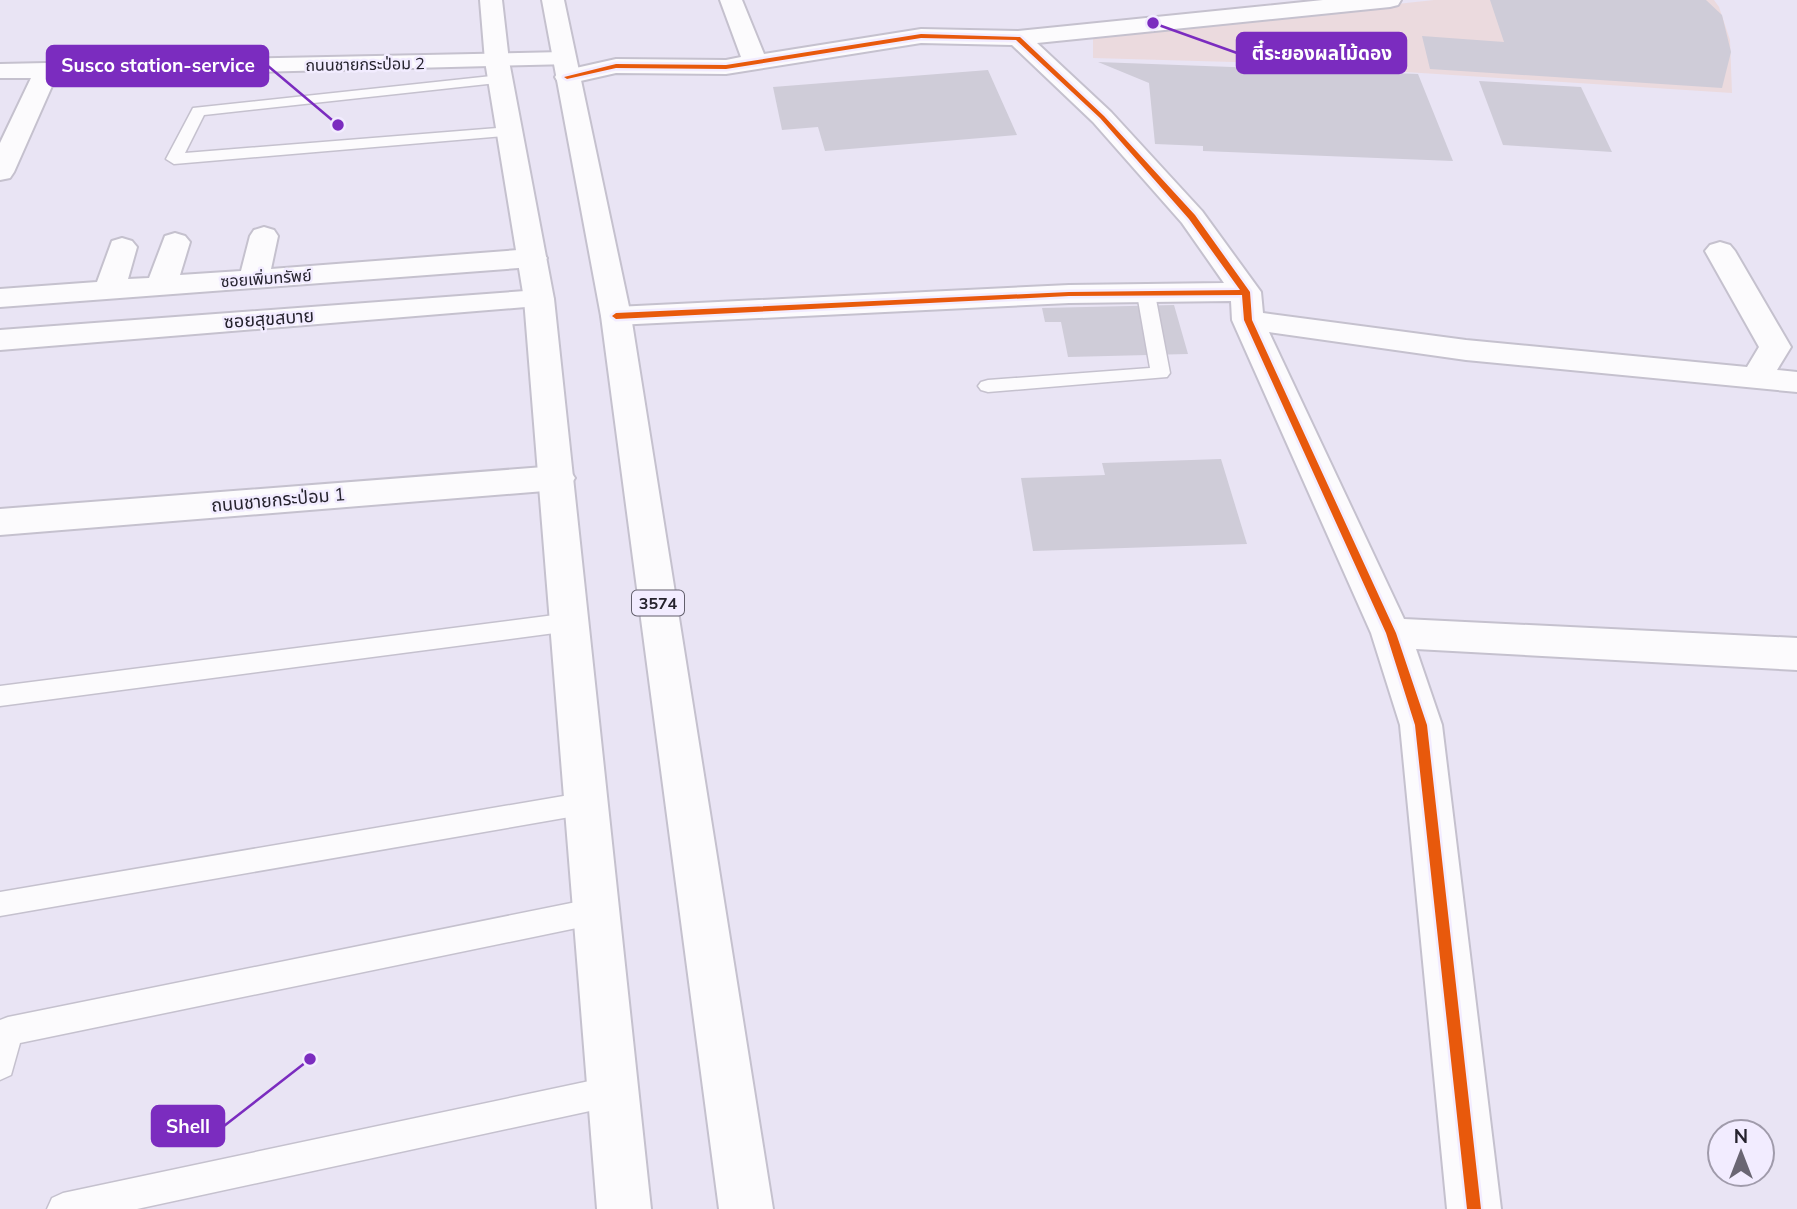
<svg xmlns="http://www.w3.org/2000/svg" width="1797" height="1209" font-family="Mulish,'Noto Sans Thai',sans-serif">
<rect width="100%" height="100%" fill="#e9e4f4"/>
<!-- commercial -->
<path fill="#ebdade" d="M1434,0H1714L1719,7L1730,40L1732,93L1268,63L1093,58V37Z"/>
<!-- building -->
<g fill="#cfccd8">
<path d="M1490,0H1706L1722,15L1731,52L1722,88L1430,69L1422,36L1504,42Z"/>
<path d="M1098,62L1418,74L1453,161L1203,151V146L1155,144L1149,83Z"/>
<path d="M988,70L1017,135L825,151L818,127L782,130L773,87Z"/>
<path d="M1479,81L1581,87L1612,152L1503,145Z"/>
<path d="M1174,305L1188,354L1068,357L1061,322H1045L1042,308Z"/>
<path d="M1221,459L1247,544L1033,551L1021,478L1105,475L1102,463Z"/>
</g>
<g fill="none" stroke-linecap="round" stroke-linejoin="round">
<!-- lane casing -->
<g stroke="#c5c1ce" stroke-width="3">
<g id="lane">
<path d="M501,75L506,76L508,79L506,82L204,115L185,153L510,127L515,129L518,132L515,135L174,164L166,159L193,108Z"/>
<path d="M1146,289L1155,294L1170,373L1167,377L988,392L981,390L978,386L981,382L988,380L1150,368L1137,294Z"/>
<path d="M570,613L578,616L582,622L578,628L570,631L0,706V686Z"/>
<path d="M587,792L596,795L600,803L596,811L587,814L0,916V892Z"/>
<path d="M596,898L606,902L610,911L606,920L596,924L20,1043L11,1075L0,1080V1020L8,1017Z"/>
<path d="M613,1076L624,1080L628,1091L624,1102L613,1106L137,1209H47L52,1198L63,1193Z"/>
</g>
</g>
<!-- street casing -->
<g stroke="#c5c1ce" stroke-width="4">
<g id="street">
<path d="M720,0H742L764,54L921,29L1018,31L1323,0H1401L1398,5L1390,7L1037,43L1111,112L1202,211L1261,292L1263,313L1466,340L1747,367L1759,347L1705,251L1710,245L1720,242L1730,245L1735,251L1791,347L1777,370L1797,372V392L1466,360L1269,332L1404,619L1797,638V670L1416,649L1442,725L1501,1209H1447L1400,725L1371,633L1232,320L1231,301L1069,303L616,325L605,323L601,316L605,309L616,307L1069,285L1224,283L1182,223L1093,122L1012,45L921,43L726,74L616,73L567,84L558,82L555,77L558,72L616,59L726,60L741,57Z"/>
<path d="M563,52L572,54L575,59L572,64L56,77L14,172L10,178L0,180V143L31,78H0V64Z"/>
<path d="M264,227L274,230L278,236L271,269L532,249L542,252L547,258L542,264L532,267L0,307V289L97,282L112,241L122,238L132,241L137,247L128,279L149,278L165,236L175,233L185,236L190,242L180,275L241,271L250,236L254,230Z"/>
<path d="M539,290L550,293L554,299L550,305L0,350V330Z"/>
<path d="M557,466L569,469L575,478L569,487L557,490L0,535V509Z"/>
</g>
</g>
<!-- primary casing -->
<g stroke="#c5c1ce" stroke-width="4">
<g id="primary">
<path d="M480,0H502L509,61L554,299L651,1209H597L524,299L485,61Z"/>
<path d="M542,0H564L631,316L773,1209H719L601,316Z"/>
</g>
</g>
<!-- lane -->
<use href="#lane" fill="#fcfbfd" fill-rule="evenodd"/>
<!-- street -->
<use href="#street" fill="#fcfbfd" fill-rule="evenodd"/>
<!-- primary -->
<use href="#primary" fill="#fcfbfd" fill-rule="evenodd"/>
<!-- cycleway casing -->
<g stroke="#f2ecff" stroke-width="5">
<path id="cycleway" d="M921,34L1020,37L1104,116L1195,215L1250,292L1252,320L1396,633L1427,725L1481,1209H1467L1415,725L1386,633L1244,320L1242,295L1069,296L616,319L612,316L616,313L1069,292L1240,290L1189,219L1100,118L1016,40L921,38L726,69L616,68L567,79L564,77L616,64L726,65Z"/>
</g>
<!-- cycleway -->
<use href="#cycleway" fill="#e8590c" fill-rule="evenodd"/>
</g>
<g text-anchor="middle" stroke-width="5" stroke-linejoin="round" paint-order="stroke">
<!-- far-street labels -->
<g font-size="16" fill="#25222d" stroke="#f2ecff">
<text transform="translate(365 64) rotate(-1)" y="6">ถนนชายกระป่อม 2</text>
<text transform="translate(266 278) rotate(-4)" y="6">ซอยเพิ่มทรัพย์</text>
</g>
<!-- shield labels -->
<rect fill="#f2ecff" stroke="#625f6c" stroke-width="2" x="632" y="590.5" width="52" height="25" rx="5"/>
<g font-size="16" font-weight="bold" fill="#25222d">
<text x="658" y="609">3574</text>
</g>
<!-- street labels -->
<g font-size="18" fill="#25222d" stroke="#f2ecff">
<text transform="translate(269 319) rotate(-4)" y="6">ซอยสุขสบาย</text>
<text transform="translate(278 500) rotate(-5)" y="6">ถนนชายกระป่อม 1</text>
</g>
</g>
<!-- callouts -->
<path fill="none" stroke="#7b2cbf" stroke-width="2.5" d="M1153 23L1237 53M338 125L268 66M310 1059L224 1126"/>
<g fill="#7b2cbf" stroke="#f2ecff" stroke-width="2.5">
<circle cx="1153" cy="23" r="7"/>
<circle cx="338" cy="125" r="7"/>
<circle cx="310" cy="1059" r="7"/>
</g>
<g fill="#7b2cbf" stroke="#7b2cbf" stroke-width="2.5">
<rect x="1237" y="33" width="169" height="40" rx="7"/>
<rect x="47" y="46" width="221" height="40" rx="7"/>
<rect x="152" y="1106" width="72" height="40" rx="7"/>
</g>
<g font-size="19" text-anchor="middle" font-weight="bold" fill="#fff">
<text x="1322" y="60">ตี๋ระยองผลไม้ดอง</text>
<text x="158" y="72">Susco station-service</text>
<text x="188" y="1133">Shell</text>
</g>
<!-- north arrow -->
<g transform="translate(1741 1153)"><circle r="33" fill="#f2ecff" stroke="#a09bab" stroke-width="2"/>
<path d="M0-5L12 26L0 18L-12 26Z" fill="#6a6673"/>
<text y="-10" font-size="19" font-weight="bold" text-anchor="middle" fill="#25222d">N</text>
</g>
</svg>
